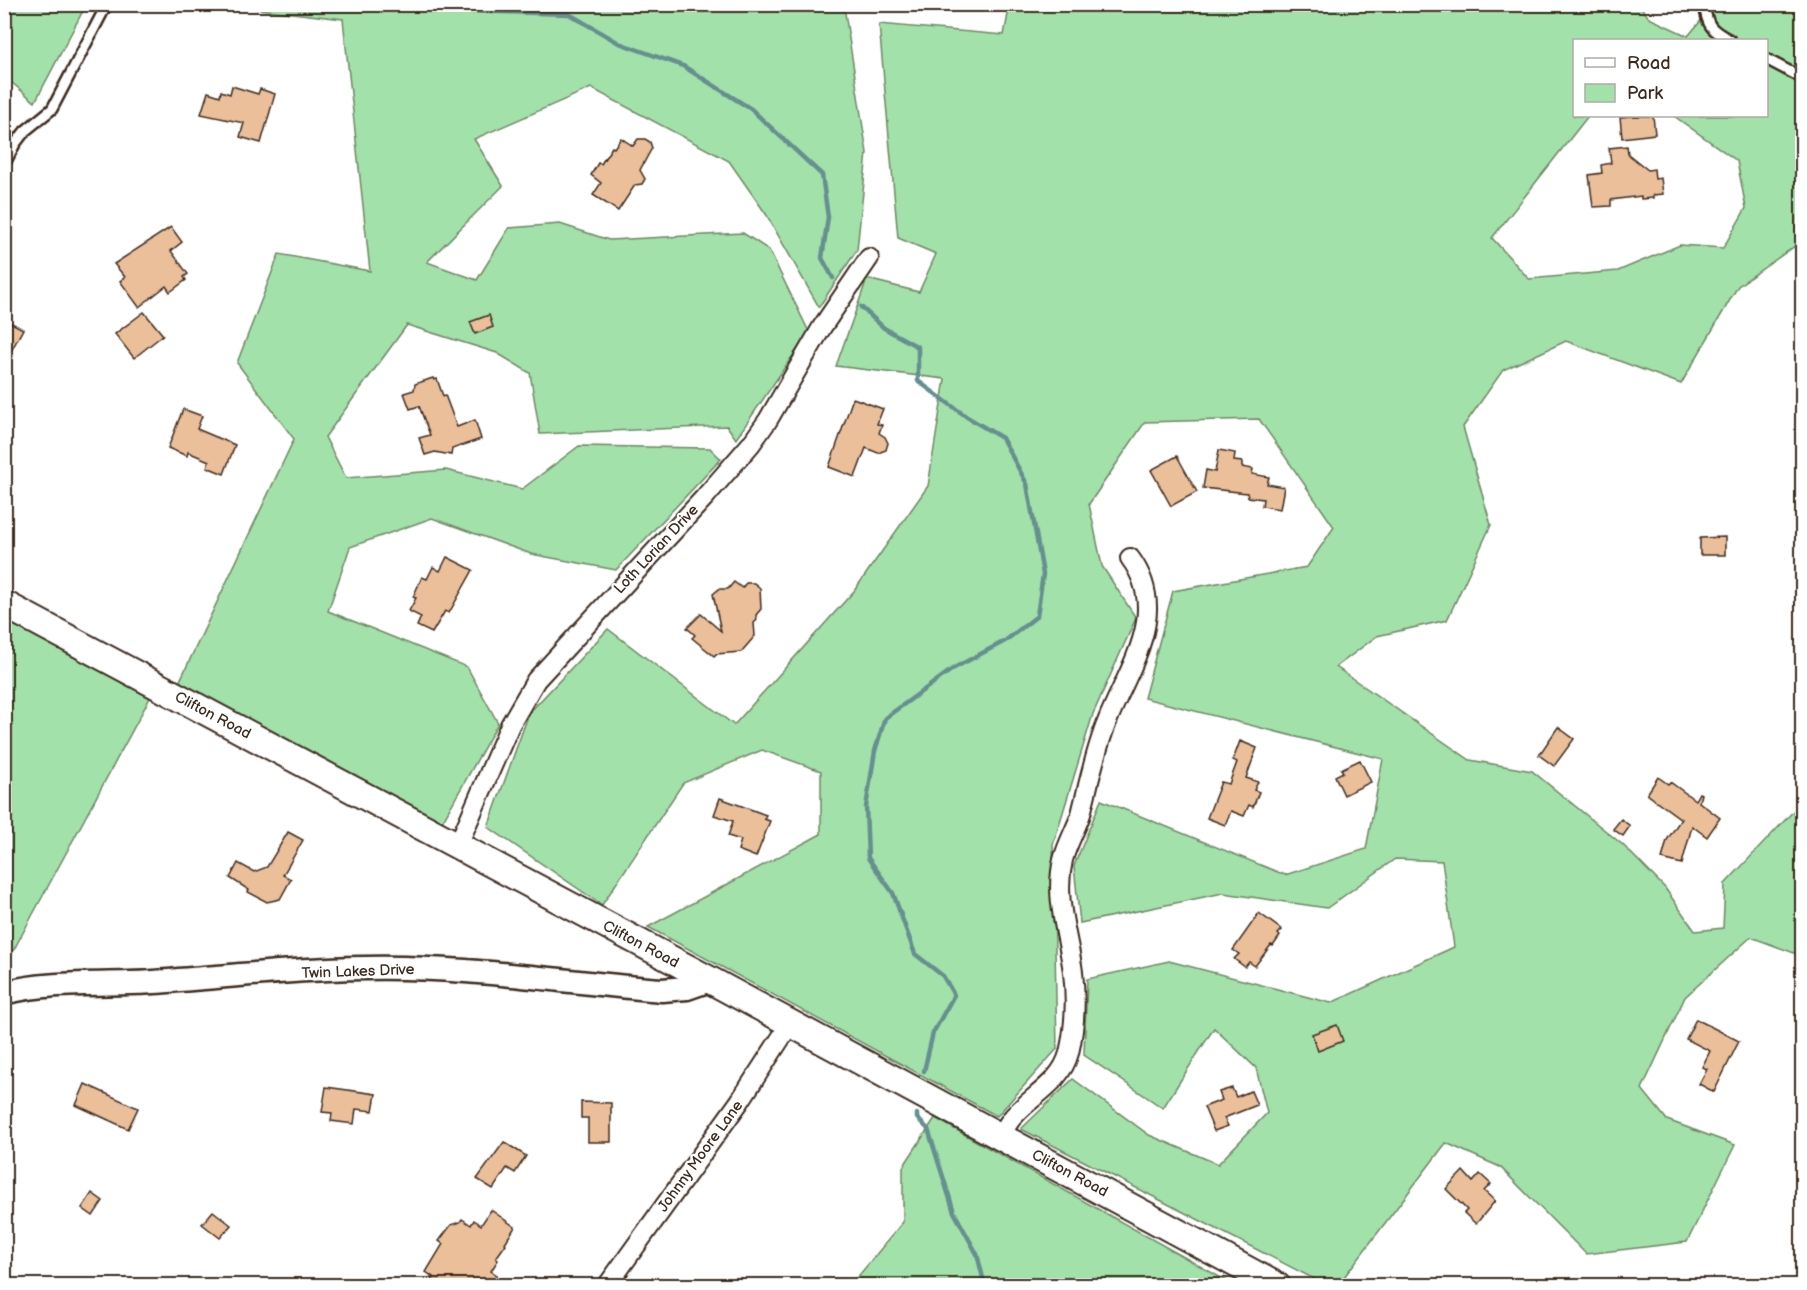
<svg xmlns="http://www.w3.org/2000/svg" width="1807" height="1290" font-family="'Balsamiq Sans',sans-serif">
<rect width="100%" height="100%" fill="#fff"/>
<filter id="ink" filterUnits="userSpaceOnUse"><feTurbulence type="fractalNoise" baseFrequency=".0167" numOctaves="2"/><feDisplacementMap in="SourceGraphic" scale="12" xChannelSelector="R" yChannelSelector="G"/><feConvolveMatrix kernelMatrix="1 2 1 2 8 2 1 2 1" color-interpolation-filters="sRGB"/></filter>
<g filter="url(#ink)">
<!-- green -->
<g fill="#a2e1aa" stroke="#6e8664" stroke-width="1.5" fill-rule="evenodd">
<path d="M1010,4H1639L1649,18L1688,36L1714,5H1802V241L1738,286L1681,384L1566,341L1503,370L1463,427L1491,525L1447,620L1377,636L1336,667L1470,760L1532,771L1623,845L1665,888L1695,931L1723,928L1725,884L1802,802V956L1751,937L1685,997L1642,1089L1667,1120L1735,1145L1687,1242L1586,1254L1500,1167L1446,1143L1338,1285H1326L1021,1129L1073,1079L1149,1135L1218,1164L1267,1113L1256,1068L1214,1028L1163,1108L1084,1055L1087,979L1169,961L1331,1003L1454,947L1442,861L1395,859L1327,908L1223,893L1080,923L1074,866L1101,800L1285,875L1366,849L1383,759L1144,698L1173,591L1307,567L1334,527L1259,419L1145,422L1089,504L1102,566L1136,618L1093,714L1053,845L1057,1049L997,1116L648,927L821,834V771L762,750L683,783L602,905L488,827L529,713L608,629L734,725L854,591L928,486L945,379L836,366L867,279L919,292L936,254L898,238L879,24L1004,35ZM1574,40H1766V116H1674L1737,161L1746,208L1723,248L1680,245L1618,271L1529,279L1492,238L1588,116H1574Z"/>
<path d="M4,5H86L35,102L5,77Z"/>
<path d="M224,5H841L845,13L867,153L857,250L819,307L766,214L729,161L591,88L474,139L503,186L427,262L477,280L509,228L560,224L609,240L743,233L769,250L809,332L736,439L727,426L540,434L530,373L497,353L407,325L325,437L346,478L446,470L522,489L579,446L710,448L721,459L616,570L531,554L432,518L350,547L328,611L467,667L498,723L442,822L177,687L294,439L237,363L279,254L370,271L343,19Z"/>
<path d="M5,618L152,694L5,966Z"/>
<path d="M935,1118L1234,1285H851L903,1222V1167Z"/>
</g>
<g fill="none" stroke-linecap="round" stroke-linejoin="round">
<!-- stream -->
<g stroke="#668f8f" stroke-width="4.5">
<path d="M455,4L467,11L569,14L619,43L683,66L751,109L822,175L828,217L822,258L833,278"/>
<path d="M861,307L884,328L918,347V381L967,417L1002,438L1027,484L1043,574L1037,616L1005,641L954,668L885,718L875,751L866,807L868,858L893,893L915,954L943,976L954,995L933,1033L924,1071"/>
<path d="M917,1114V1118L928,1129L954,1212L977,1254L985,1286"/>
</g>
</g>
<!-- building -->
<g fill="#eabf9a" stroke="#3b2a1e" stroke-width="1.5">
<path d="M232,86L258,94L260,89L275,94L261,143L240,137L244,123L201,114L208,92L220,96L221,91L230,94Z"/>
<path d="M1631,116H1653L1655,134L1622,138L1620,117Z"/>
<path d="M621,138L633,146L638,139H645L650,142L652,148L640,170L645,179L642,184L635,185L618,211L593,195L601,183L591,175L598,163L601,164L612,147L614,148Z"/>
<path d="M1627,146L1628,154L1648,170L1654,169L1655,179L1661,178L1663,194L1653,195V198L1641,199V196L1611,200V206L1593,207L1589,175L1602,173L1601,165L1611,163L1609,148Z"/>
<path d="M171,227L182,242L171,251L188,274L184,277L186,280L170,292L166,286L139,307L120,281L125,277L114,264Z"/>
<path d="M144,312L163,335L134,358L115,334Z"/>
<path d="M489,315L493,327L475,334L470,322Z"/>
<path d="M4,319L23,329L4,364Z"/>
<path d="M433,378L434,380L437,379L443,396L445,395L457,427L475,420L481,439L452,449L451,455L435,452L425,455L419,438L430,435L419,406L410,409L404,393L414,390L415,384Z"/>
<path d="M853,398L883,409L877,424L882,425L879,433L885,437L888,443L886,450L878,453L866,448L855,477L829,467Z"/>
<path d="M183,409L202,416L197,429L235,445L224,474L207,467L209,461L188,452L187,456L168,448Z"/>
<path d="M1219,450L1235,453L1234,461L1242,462V467L1253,469L1252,474L1269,477L1267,484L1284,487L1280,509L1262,506L1263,499L1248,497L1247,493L1203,488L1206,470L1215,472Z"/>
<path d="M1177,456L1197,492L1171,506L1151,470Z"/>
<path d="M1725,537V555H1700V538Z"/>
<path d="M447,557L473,570L449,613L445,611L432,633L417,626L421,617L409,611L416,598L413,597L422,577L427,579L433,567L440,571Z"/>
<path d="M734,582L742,588L746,583H754L760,588L761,609L756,615L757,620L754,623L755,636L741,652L716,654L714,656L692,638L695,635L687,628L701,614L721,631L713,594L719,589H728Z"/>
<path d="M1558,727L1574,739L1554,766L1539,755Z"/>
<path d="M1240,741L1257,748L1246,778L1258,782L1254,790L1259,792L1253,807L1249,805L1244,816L1231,811L1225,825L1207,818L1221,782L1229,784L1237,762L1233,760Z"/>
<path d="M1360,760L1371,782L1344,795L1335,776L1343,772L1341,769Z"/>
<path d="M1658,777L1668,784L1670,782L1695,800L1699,793L1701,794L1699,802L1720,818L1707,837L1692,826L1682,864L1662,859L1667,840L1681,819L1647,794Z"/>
<path d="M720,798L766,815L764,819L770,821L756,857L738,850L741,840L728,836L733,821L714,815Z"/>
<path d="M1621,819L1630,826L1623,836L1613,829Z"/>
<path d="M288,832L303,840L283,875L291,879L280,899L267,902L248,892L249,890L230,878L238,863L254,872L267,867Z"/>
<path d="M1259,913L1282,930L1278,934L1280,936L1273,946L1271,945L1255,966L1249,962L1245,967L1234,959L1239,954L1233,950Z"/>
<path d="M1696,1019L1739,1041L1714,1092L1699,1084L1707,1069L1702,1067L1710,1051L1686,1039Z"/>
<path d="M1337,1025L1343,1041L1318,1051L1312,1034Z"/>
<path d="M85,1084L138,1108L128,1129L76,1105Z"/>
<path d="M326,1087L376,1094L373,1111L356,1109L354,1124L331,1121L332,1113L322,1112Z"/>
<path d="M1232,1088L1236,1097L1251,1091L1257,1105L1224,1118L1228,1126L1214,1131L1204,1107L1222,1100L1219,1092Z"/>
<path d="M581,1102L611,1103V1142H588V1118H581Z"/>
<path d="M504,1142L526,1156L515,1173L507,1168L493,1189L477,1179Z"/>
<path d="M1463,1171L1473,1182L1480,1174L1491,1184L1484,1191L1495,1201L1476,1224L1464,1213L1467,1210L1446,1189Z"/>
<path d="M92,1193L103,1201L93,1216L82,1208Z"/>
<path d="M491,1210L515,1227L505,1243L506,1244L496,1258L498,1260L491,1271L497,1275L489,1286H428L433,1277L426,1272L443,1244L439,1241L451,1225L460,1222L462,1219L471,1225L474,1220L481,1225Z"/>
<path d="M213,1211L231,1225L220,1238L202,1224Z"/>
</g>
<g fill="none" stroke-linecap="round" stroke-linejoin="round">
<!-- service casing -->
<g stroke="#3b2a1e" stroke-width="14">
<g id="service">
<path d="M1704,4C1707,26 1711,30 1730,40"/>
<path d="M1766,59L1802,78"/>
<path d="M4,165L15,144L25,131L52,109L107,4"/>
</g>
</g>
<!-- minor casing -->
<g stroke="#3b2a1e" stroke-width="22">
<g id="minor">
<path d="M458,845L510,725L536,680L704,498L751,444L768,420L822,327L869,258"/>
<path d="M1001,1136C1005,1130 1008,1122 1013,1117C1032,1095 1061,1083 1069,1053C1075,1027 1076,998 1073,972C1068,934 1054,899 1063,860C1067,844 1076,829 1081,814C1089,783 1095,751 1107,722C1128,668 1171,613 1130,558"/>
<path d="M607,1286L740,1101L790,1024"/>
</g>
</g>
<!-- tertiary casing -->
<g stroke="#3b2a1e" stroke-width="27">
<path id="tertiary" d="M4,993C48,981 108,985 154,982C236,976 322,966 404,968C491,970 576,983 662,990L687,988L710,980"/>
</g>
<!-- secondary casing -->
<g stroke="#3b2a1e" stroke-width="30">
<path id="secondary" d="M4,604L710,980L1277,1286"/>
</g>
<!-- service -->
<use href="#service" stroke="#fff" stroke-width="9"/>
<!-- minor -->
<use href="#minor" stroke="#fff" stroke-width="18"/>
<!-- tertiary -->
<use href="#tertiary" stroke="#fff" stroke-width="22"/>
<!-- secondary -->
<use href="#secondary" stroke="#fff" stroke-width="26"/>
</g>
</g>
<g text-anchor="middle" stroke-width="4.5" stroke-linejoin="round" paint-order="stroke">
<!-- street labels -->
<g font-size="15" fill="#3b2a1e" stroke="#fff">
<text transform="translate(656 549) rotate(-47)" y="5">Loth Lorian Drive</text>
<text transform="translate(213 715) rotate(28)" y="5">Clifton Road</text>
<text transform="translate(641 944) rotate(28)" y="5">Clifton Road</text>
<text transform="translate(358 971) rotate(-2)" y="5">Twin Lakes Drive</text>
<text transform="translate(700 1156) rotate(-54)" y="5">Johnny Moore Lane</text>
<text transform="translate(1070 1173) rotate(28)" y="5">Clifton Road</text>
</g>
</g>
<!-- margin -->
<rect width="1807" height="1290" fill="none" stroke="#fff" stroke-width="24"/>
<rect x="12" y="12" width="1783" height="1266" fill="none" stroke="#3b2a1e" stroke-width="2" filter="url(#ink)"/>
<!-- legend -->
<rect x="1573" y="39" width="195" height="78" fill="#ffffff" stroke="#b1aaa5" stroke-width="1.5"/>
<rect x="1585" y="58" width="30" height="9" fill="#ffffff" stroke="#b1aaa5" stroke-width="1.5"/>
<text x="1627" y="69" font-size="18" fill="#3b2a1e">Road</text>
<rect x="1585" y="84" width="30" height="18" fill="#a2e1aa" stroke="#b1aaa5" stroke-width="1.5"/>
<text x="1627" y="99" font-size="18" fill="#3b2a1e">Park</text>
</svg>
